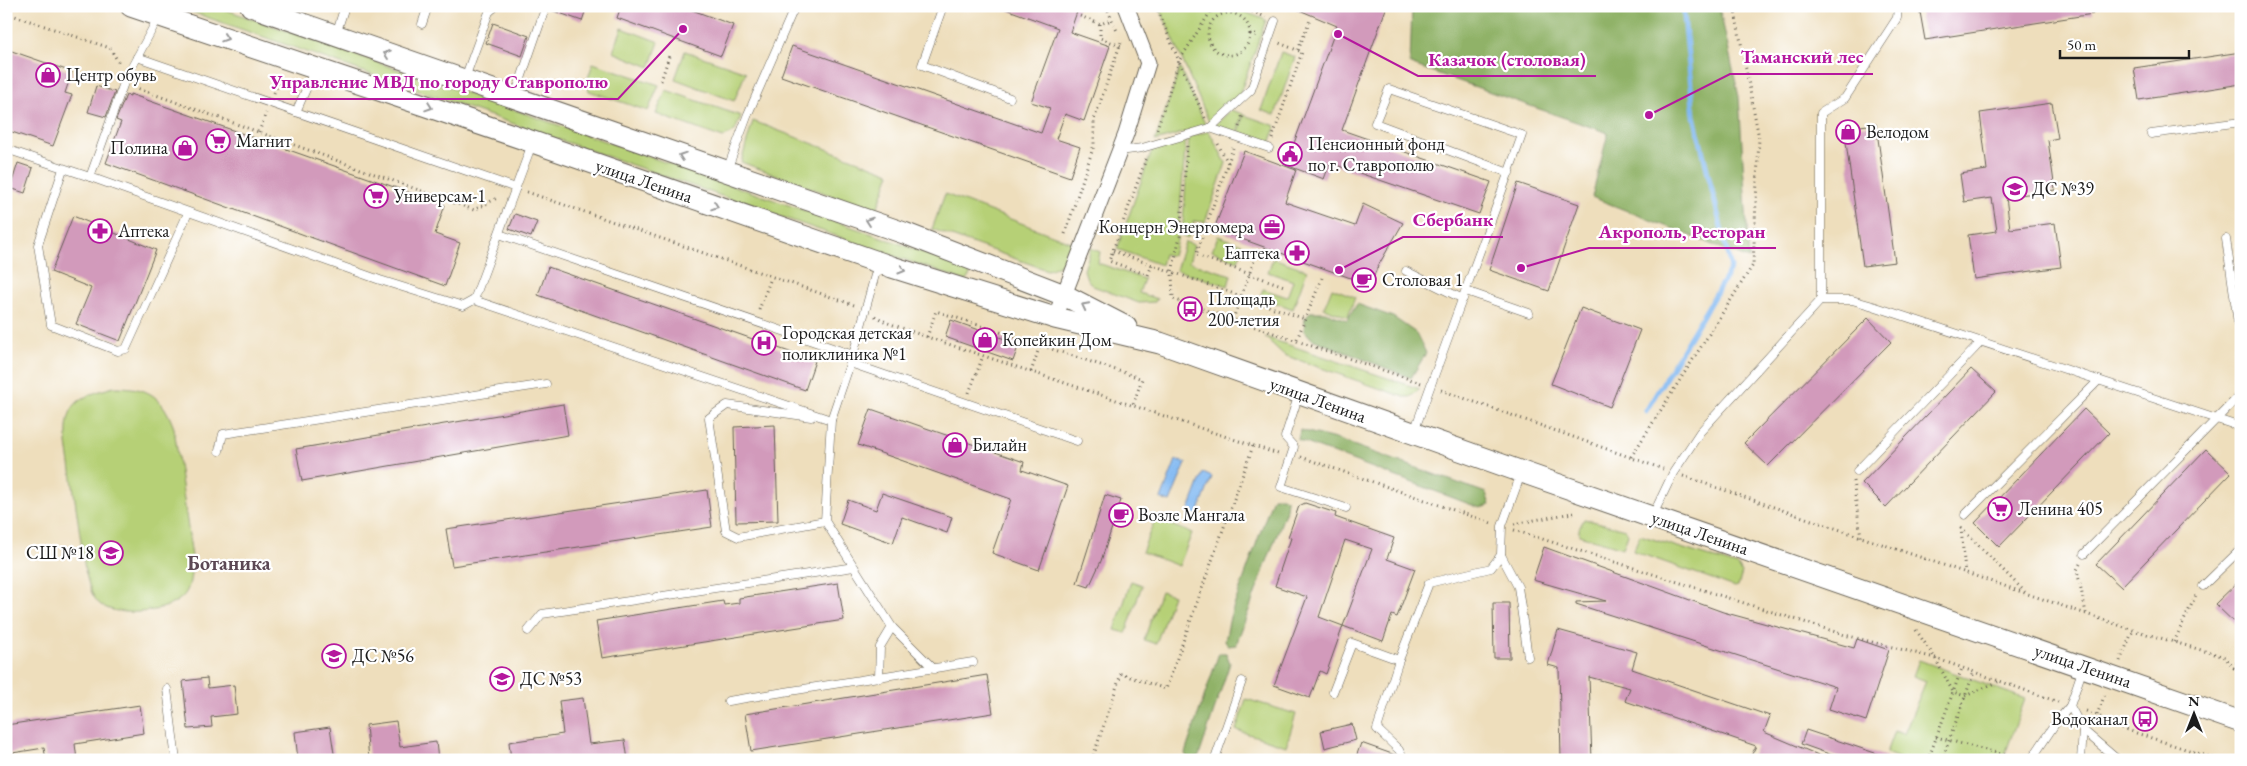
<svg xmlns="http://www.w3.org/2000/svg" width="2247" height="766" font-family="'EB Garamond',serif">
<rect width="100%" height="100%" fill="#fff"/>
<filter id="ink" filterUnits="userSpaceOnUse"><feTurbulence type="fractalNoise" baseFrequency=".02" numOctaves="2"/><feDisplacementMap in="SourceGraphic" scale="10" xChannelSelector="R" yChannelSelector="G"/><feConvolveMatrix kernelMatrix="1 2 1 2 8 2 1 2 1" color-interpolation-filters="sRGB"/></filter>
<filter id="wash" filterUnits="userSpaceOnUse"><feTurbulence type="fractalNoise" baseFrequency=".0096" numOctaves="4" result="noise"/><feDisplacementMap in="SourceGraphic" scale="20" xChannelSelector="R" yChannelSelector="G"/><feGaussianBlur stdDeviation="1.12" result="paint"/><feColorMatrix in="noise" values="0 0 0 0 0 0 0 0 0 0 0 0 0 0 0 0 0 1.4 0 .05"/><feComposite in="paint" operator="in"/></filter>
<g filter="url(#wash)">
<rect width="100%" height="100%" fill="#eedebc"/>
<!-- green -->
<g fill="#b6d076" stroke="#697649">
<path d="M184,6H215L901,244L970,271V275L966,281L186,10Z"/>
<path d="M1159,6H1230L1266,20L1238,99L1210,124Z"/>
<path d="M622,28L659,42L650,67L613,52Z"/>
<path d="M685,51L746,72L734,101L675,79Z"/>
<path d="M1281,52L1295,57L1275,115L1261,110Z"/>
<path d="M593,63L659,85L648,111L589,91L587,81Z"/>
<path d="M1180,68L1206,126L1155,141Z"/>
<path d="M666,90L741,116L735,131L723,138L656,114Z"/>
<path d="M1231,110L1243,114L1236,136L1213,127Z"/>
<path d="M1244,115L1276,126L1269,147L1238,136Z"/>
<path d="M753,121L890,173L876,212L741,162Z"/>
<path d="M1209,131L1226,163L1205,222L1194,221L1188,238L1182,236L1189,137Z"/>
<path d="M1186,138L1178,236L1173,256L1164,254L1161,265L1117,249L1153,148Z"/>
<path d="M945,194L1073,243C1067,256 1063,267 1047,270L932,229Z"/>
<path d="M1218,236L1244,245L1238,261L1212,251Z"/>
<path d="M1185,242L1194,245L1189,262L1231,275L1228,286L1176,270Z"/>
<path d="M1091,248L1100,252L1098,263L1144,279L1139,293L1157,299L1155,302L1139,303L1093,286L1087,279L1084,270Z"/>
<path d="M1273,258L1307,270L1293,309L1260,297L1263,289L1287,297L1293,281L1268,272Z"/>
<path d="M1332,288L1355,297L1348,317L1324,308Z"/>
<path d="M1265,337L1420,389L1410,397H1404L1284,355Z"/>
<path d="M114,387C148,387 162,395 174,428L192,557C191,568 192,584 185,594C171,613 120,618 101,605C91,598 88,581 85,570L67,443C65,403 77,397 114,387Z"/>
<path d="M1155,519L1192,533L1179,566L1142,552Z"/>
<path d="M1584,519L1625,529L1628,534L1623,548L1579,535V529Z"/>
<path d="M1640,535L1738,566L1742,573L1738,586L1735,587L1633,551Z"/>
<path d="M1131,581L1142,585L1126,633L1115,630Z"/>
<path d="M1161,591L1173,595L1156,644L1144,640Z"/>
<path d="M1919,660L2025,699L2003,760H1904L1886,753L1894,731L1904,734L1926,681L1913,676Z"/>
<path d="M1246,699L1296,714L1286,746L1236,730Z"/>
</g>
<!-- forest -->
<g fill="#90b267" stroke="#566742">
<path d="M1412,6H1719L1739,97L1749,259L1592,197L1608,133L1410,64Z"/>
<path d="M1357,304L1393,317L1416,333L1426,353L1411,378L1312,339L1304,330L1305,319L1310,312H1325L1347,320Z"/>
<path d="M1300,430L1339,440L1486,493L1490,505L1480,508L1298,440Z"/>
<path d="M1273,497H1282L1287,500L1286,510L1236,645L1228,646L1225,641L1230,617Z"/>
<path d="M1219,653H1226L1230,663L1199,756L1193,759L1186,756L1185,753Z"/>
</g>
<!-- water -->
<g fill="#82b9f2" stroke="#4f6a87">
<path d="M1176,460L1186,463L1170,502L1161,499Z"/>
<path d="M1203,473L1212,477L1197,516L1188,512Z"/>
</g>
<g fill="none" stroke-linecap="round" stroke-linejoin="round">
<!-- stream -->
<path stroke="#82b9f2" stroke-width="5" d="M1646,411L1731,268L1694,116L1683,6"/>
</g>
<g id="blocks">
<!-- building -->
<g fill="#d29abb" fill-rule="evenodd">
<path d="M551,6H587L582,21L551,10Z"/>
<path d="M621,6H681L733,25L721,56L617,18Z"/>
<path d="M1003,6H1079L1070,32L1110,46L1084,121L1065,114L1056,139L1080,147L1070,177L781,76L792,46L1041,133L1050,108L1031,102L1058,28L1003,8Z"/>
<path d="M1290,6H1387L1342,130L1491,182L1479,214L1330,163L1324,179L1286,165L1337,26Z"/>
<path d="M1954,6H2092L2093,14L1925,40L1920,12Z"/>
<path d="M493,23L529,36L522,56L486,43Z"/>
<path d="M6,49L72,72L65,93L72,95L53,146L6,130Z"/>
<path d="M2241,52V84L2139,100L2134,68Z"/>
<path d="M96,86L115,92L106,117L88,112Z"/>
<path d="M130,94L445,205L435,234L460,243L445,286L106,163L121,122L116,120L126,95L130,96Z"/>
<path d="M2052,103L2058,138L2048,140L2055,190L2006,197L2010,229L2055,223L2061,267L1974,279L1968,235L1997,231L1992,198L1964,202L1960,174L1987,170L1980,113Z"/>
<path d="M1876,124L1895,262L1863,266L1844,128Z"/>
<path d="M1244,151L1296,170L1285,202L1355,226L1363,204L1403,223L1378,266L1370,285L1214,229Z"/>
<path d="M18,163L33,168L25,193L10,188Z"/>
<path d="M1518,183L1579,204L1549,291L1489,270Z"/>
<path d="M515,214L537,222L531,237L509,229Z"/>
<path d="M73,216L156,250L120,341L76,324L91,288L51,272Z"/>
<path d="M548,267L815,361L805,390L538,295Z"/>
<path d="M1581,308L1640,330L1610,407L1551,384Z"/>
<path d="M1868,318L1891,342L1768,466L1744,443Z"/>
<path d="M951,320L1019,344L1013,361L945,337Z"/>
<path d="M1971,369L1996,392L1886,507L1862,483Z"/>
<path d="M563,404L568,435L302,481L296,449Z"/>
<path d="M871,409L1024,462L1022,470L1068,486L1039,570L992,553L1011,499L858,445Z"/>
<path d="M2084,409L2109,433L1999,547L1975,523Z"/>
<path d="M775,425L778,521L736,522L734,427Z"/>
<path d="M2206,449L2231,473L2121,587L2096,564Z"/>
<path d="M707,490L712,527L452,566L446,529Z"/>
<path d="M882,493L952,517L947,533L902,517L893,543L840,524L848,500L876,510Z"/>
<path d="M1105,495L1121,500L1101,561L1089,587L1077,583Z"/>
<path d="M1305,503L1336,513L1335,517L1394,538L1387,559L1415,569L1397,617L1392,615L1383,641L1343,626L1326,674L1320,671L1310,698L1274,685L1307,597L1275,586L1291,538L1288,537L1299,506ZM1345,540L1372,549L1343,626L1319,617Z"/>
<path d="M1544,547L1723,612L1854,648L1857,639L1889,650L1866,721L1829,709L1836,687L1576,604V602L1606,601L1533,580Z"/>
<path d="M2241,579V629L2215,604Z"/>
<path d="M838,583L844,620L602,658L596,621L723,601L724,605L739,603V598Z"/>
<path d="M1493,603H1509L1510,658H1494Z"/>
<path d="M1558,630L1637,652L1632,669L1770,716L1764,732L1830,760H1749L1756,746L1625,701L1630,688L1589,677L1592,760H1561L1559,668L1548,665Z"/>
<path d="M987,675L993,713L751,751L745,714Z"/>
<path d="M207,678L208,688L234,685L237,714L211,717L212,727L188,729L183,681Z"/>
<path d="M583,698L589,744L625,740L628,760H511L509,742L563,734L559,701Z"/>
<path d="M140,705L144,733L75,744L77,760H46L44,748L6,754V725Z"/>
<path d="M396,721L400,747L436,742L438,760H369L366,725Z"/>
<path d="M1352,724L1356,740L1325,748L1321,731Z"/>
<path d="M330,727L335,760H298L295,732Z"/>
<path d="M1806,730L1887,757L1886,760H1846L1801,744Z"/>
<path d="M1361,743L1395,755L1398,760H1355Z"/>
</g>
</g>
</g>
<g filter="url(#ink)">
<use href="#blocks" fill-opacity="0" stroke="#666054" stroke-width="1"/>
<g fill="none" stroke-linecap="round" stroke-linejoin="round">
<!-- service casing -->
<g stroke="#666054" stroke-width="9">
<g id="service">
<path d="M780,6L793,11"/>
<path d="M943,6L922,65L1010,98"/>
<path d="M158,18L125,80L90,177L380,280L463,306L474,300L532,144"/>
<path d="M422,24L428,6"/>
<path d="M336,34L345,6"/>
<path d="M137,57L516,188"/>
<path d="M465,78L489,12L496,6"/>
<path d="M515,96L546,6"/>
<path d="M296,112L315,69"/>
<path d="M1210,128L1251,90L1275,21"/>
<path d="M2151,134L2241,122"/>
<path d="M6,149L90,177"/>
<path d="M1120,151L1142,148L1210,128L1269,148"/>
<path d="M63,169L38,245L51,325L118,351L126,349L188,213"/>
<path d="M727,170L748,114L795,6"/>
<path d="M499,234L853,355"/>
<path d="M2226,239L2241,344"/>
<path d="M878,264L853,355L831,420L825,521L892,627L934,669"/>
<path d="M1406,271L1463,299"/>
<path d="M1466,291L1529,313"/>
<path d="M474,300L831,420"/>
<path d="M1821,300H1852L1873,306L2241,427"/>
<path d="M850,363L1077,441"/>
<path d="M1299,394L1285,437L1294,447L1281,487L1346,508"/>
<path d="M811,417L727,405L709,418L726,531L738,537L825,521"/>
<path d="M1414,432C1449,333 1487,234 1522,135L1389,89L1375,123L1509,173"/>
<path d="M219,451L223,434L546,384"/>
<path d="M1857,471L1982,341"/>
<path d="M1653,515L1673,473L1700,432L1821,300V113L1845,98L1897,18L1898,6"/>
<path d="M1965,515L2099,380"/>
<path d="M2084,554L2241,394"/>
<path d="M1501,555L1518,587L1528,657"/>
<path d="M2203,586L2241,549"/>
<path d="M656,597L854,567"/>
<path d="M528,631L542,614L649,598"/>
<path d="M879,678L880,647L892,627"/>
<path d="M167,689L176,760"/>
<path d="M1333,692L1352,643L1399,660"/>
<path d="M728,701L973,662"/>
<path d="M2083,730L2118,760"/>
<path d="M1218,760L1215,759L1242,681"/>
<path d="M1404,760L1399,750L1377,729L1399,660L1429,583L1491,568L1501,555L1502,526L1521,474"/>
<path d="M2031,760L2055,724L2070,706"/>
<path d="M2081,760L2083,730L2070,706L2083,668"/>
</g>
</g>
<!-- minor casing -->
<g stroke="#666054" stroke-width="17">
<path id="minor" d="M1055,318L1126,134L1148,63L1126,6"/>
</g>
<!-- secondary casing -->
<g stroke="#666054" stroke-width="23">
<g id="secondary">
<path d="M131,6L533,142L892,267L1055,318L1160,343L1522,472L2241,722"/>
<path d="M251,6L904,233L1064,295L1126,327"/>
</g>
</g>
<!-- path -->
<g stroke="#666054" stroke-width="3" stroke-dasharray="1 4" stroke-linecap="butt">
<path d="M1106,6L1117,31"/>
<path d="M1156,6L1179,61L1156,132"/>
<path d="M1238,6L1266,17"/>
<path d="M6,13L110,48L120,65"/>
<circle cx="1229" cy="34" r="21"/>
<path d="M1080,16L1100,24L1112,20"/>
<path d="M1100,24V38L1121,46"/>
<path d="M1250,34L1259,36"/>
<path d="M1298,50L1310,20"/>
<path d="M661,81L670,53"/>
<path d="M134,87L474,210L499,197"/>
<path d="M274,93L280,79L283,77"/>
<path d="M1205,118L1179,61L1214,6"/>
<path d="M1239,127L1243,114"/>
<path d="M259,132L266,113"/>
<path d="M1272,139L1302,52L1279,43"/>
<path d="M1218,144L1228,163L1196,255L1284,286"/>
<path d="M1187,146L1180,236L1172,272L1173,299L1421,383"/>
<path d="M1146,159L1109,261L1148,275L1152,265"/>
<path d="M1228,163L1233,148"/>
<path d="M527,192L854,305"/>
<path d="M1065,234L1094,145V120L1121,42"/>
<path d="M1113,251L1305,319"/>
<path d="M759,310L771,278"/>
<path d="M875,316L888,323L927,337L1281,455"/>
<path d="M1233,319L1254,261"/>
<path d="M927,337L936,311L1131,375L1142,379L1133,405"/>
<path d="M1297,339L1322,278"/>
<path d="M1031,372L1040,345"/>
<path d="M1441,390L1663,469"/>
<path d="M969,393L983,356"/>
<path d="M1301,457L1491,523"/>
<path d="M1631,457L1753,265L1759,138L1734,6"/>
<path d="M1683,476L2133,630L2225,657L2234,668L2241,670"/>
<path d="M1853,481L1861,537"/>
<path d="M1514,524L1577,512"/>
<path d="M1961,528L2025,592"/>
<path d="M1961,528L1965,572"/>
<path d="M1514,530L1845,635L1935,658L2058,702"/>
<path d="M2080,564L2077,570L2086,613"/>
<path d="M1916,630L1935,658L1953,692L1965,696L2000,681"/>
<path d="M2174,642L2196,595"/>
<path d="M2120,661L2133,630"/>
<path d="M2234,668L2241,655"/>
<path d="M2086,711L2097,715L2115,726L2219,760"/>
<path d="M2097,715L2105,694"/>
<path d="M1936,737L2020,759"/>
<path d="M1092,760L1121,674L1166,689L1253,446"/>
<path d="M1928,760L1962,668"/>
<path d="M1942,760L1974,672"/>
</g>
<!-- service -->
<use href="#service" stroke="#fff" stroke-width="8"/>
<!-- minor -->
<use href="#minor" stroke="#fff" stroke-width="15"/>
<!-- secondary -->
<use href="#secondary" stroke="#fff" stroke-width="21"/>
</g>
<!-- one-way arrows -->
<defs><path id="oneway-chevron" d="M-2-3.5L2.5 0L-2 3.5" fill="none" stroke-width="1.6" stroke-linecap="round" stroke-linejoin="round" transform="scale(1.25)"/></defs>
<g stroke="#999">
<use href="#oneway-chevron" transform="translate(225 38) rotate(18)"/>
<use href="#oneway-chevron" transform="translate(387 54) rotate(-161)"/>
<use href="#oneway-chevron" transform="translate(429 107) rotate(19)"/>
<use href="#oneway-chevron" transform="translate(682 156) rotate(-161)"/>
<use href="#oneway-chevron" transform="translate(715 206) rotate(19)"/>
<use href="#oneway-chevron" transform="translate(869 221) rotate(-161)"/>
<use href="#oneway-chevron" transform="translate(902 270) rotate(17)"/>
<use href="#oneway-chevron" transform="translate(1085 306) rotate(-153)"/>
</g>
</g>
<!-- icons -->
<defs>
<g id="shop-ring" transform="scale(1.25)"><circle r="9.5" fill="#fff" stroke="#b5179e" stroke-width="1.5"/><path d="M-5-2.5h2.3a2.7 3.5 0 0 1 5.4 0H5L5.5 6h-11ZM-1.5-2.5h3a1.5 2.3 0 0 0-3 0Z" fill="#b5179e"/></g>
<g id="supermarket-ring" transform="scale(1.25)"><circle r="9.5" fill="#fff" stroke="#b5179e" stroke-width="1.5"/><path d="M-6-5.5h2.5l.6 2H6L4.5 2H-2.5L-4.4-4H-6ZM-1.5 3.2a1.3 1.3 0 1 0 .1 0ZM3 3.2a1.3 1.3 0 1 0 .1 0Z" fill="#b5179e"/></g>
<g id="civic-ring" transform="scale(1.25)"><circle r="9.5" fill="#fff" stroke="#b5179e" stroke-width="1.5"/><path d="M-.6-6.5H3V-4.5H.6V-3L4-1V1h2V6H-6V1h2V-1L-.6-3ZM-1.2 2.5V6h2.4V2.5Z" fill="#b5179e"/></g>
<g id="school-ring" transform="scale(1.25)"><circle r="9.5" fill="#fff" stroke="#b5179e" stroke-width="1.5"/><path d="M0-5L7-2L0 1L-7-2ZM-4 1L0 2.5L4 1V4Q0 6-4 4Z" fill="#b5179e"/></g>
<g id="office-ring" transform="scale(1.25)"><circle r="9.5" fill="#fff" stroke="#b5179e" stroke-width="1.5"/><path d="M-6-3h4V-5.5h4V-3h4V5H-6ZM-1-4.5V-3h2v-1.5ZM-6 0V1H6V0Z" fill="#b5179e"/></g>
<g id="pharmacy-ring" transform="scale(1.25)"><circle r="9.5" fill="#fff" stroke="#b5179e" stroke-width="1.5"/><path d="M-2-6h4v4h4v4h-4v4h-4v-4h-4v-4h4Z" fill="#b5179e"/></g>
<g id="cafe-ring" transform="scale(1.25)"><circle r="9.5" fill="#fff" stroke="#b5179e" stroke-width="1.5"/><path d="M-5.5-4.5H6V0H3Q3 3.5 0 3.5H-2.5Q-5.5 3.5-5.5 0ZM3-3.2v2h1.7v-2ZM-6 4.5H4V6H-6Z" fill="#b5179e"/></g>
<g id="bus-ring" transform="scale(1.25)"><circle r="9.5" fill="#fff" stroke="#b5179e" stroke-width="1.5"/><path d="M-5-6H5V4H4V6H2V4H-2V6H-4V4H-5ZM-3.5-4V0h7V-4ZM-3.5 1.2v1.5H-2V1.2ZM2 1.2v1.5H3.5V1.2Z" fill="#b5179e"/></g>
<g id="hospital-ring" transform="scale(1.25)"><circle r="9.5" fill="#fff" stroke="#b5179e" stroke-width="1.5"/><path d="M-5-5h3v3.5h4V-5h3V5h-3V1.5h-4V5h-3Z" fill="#b5179e"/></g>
</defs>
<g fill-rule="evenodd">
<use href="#shop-ring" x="48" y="75"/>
<use href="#shop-ring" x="1848" y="132"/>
<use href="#supermarket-ring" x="218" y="141"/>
<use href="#shop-ring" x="185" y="148"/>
<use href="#civic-ring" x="1290" y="154"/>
<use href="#school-ring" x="2015" y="189"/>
<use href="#supermarket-ring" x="376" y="196"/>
<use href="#office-ring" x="1272" y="227"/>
<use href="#pharmacy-ring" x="100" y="231"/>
<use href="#pharmacy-ring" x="1297" y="253"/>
<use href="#cafe-ring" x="1364" y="280"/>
<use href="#bus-ring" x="1190" y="309"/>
<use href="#shop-ring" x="985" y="340"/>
<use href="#hospital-ring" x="764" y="343"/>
<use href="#shop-ring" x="955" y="445"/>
<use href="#supermarket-ring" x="2000" y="509"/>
<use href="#cafe-ring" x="1121" y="515"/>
<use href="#school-ring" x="111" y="553"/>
<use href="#school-ring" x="334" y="656"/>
<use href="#school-ring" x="502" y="679"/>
<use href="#bus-ring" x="2145" y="719"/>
</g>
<g text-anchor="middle" stroke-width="4.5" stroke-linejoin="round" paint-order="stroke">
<!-- poi labels -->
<g font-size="18" fill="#1c1c1c" stroke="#fff" text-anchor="start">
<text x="66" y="81">Центр обувь</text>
<text x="1866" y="138">Велодом</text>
<text x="236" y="147">Магнит</text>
<text x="1308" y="150">Пенсионный фонд<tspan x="1308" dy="21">по г. Ставрополю</tspan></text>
<text x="168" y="154" text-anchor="end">Полина</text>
<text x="2032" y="195">ДС №39</text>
<text x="394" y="202">Универсам-1</text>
<text x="1254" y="233" text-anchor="end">Концерн Энергомера</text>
<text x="118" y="237">Аптека</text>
<text x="1280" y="259" text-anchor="end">Еаптека</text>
<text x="1382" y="286">Столовая 1</text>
<text x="1208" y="305">Площадь<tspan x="1208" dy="21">200-летия</tspan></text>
<text x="782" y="339">Городская детская<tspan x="782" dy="21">поликлиника №1</tspan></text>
<text x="1002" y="346">Копейкин Дом</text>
<text x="972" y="451">Билайн</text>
<text x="2018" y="515">Ленина 405</text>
<text x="1138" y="521">Возле Мангала</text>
<text x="94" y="559" text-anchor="end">СШ №18</text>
<text x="352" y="662">ДС №56</text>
<text x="520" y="685">ДС №53</text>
<text x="2128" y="725" text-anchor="end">Водоканал</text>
</g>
<!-- street labels -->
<g font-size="18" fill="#1c1c1c" stroke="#fff">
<text transform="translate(644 181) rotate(19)" y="6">улица Ленина</text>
<text transform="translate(1318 400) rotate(20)" y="6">улица Ленина</text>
<text transform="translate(1700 533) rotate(19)" y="6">улица Ленина</text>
<text transform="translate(2083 666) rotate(19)" y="6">улица Ленина</text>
</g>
<!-- quarter labels -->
<g font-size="20" font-weight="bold" fill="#5c4854" stroke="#fff">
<text x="229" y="570">Ботаника</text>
</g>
</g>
<!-- callouts -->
<path fill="none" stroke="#b5179e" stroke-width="2" d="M1649 115L1730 74H1873M1338 34L1418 76H1596M683 29L618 99H260M1339 270L1403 237H1503M1521 268L1589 248H1776"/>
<g fill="#b5179e" stroke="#fff" stroke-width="2">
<circle cx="1649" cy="115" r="5"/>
<circle cx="1338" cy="34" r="5"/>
<circle cx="683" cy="29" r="5"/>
<circle cx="1339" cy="270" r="5"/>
<circle cx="1521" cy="268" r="5"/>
</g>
<g font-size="19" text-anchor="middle" font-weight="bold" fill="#b5179e" stroke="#fff" stroke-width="4.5" stroke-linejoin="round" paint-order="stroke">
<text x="1802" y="63">Таманский лес</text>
<text x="1507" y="66">Казачок (столовая)</text>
<text x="439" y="88">Управление МВД по городу Ставрополю</text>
<text x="1453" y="226">Сбербанк</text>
<text x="1682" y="238">Акрополь, Ресторан</text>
</g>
<!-- margin -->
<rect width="2247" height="766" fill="none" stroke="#fff" stroke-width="25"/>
<!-- north arrow -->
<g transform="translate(2194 714)" stroke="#ffffff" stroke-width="4" paint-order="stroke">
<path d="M0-4L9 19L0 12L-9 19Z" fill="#1c1c1c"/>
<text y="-8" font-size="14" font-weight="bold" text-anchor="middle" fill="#1c1c1c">N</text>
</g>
<!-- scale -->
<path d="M2060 50v8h129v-8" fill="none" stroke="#1c1c1c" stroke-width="2.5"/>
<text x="2067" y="50" font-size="15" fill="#1c1c1c" stroke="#ffffff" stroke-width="4" paint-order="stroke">50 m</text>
</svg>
